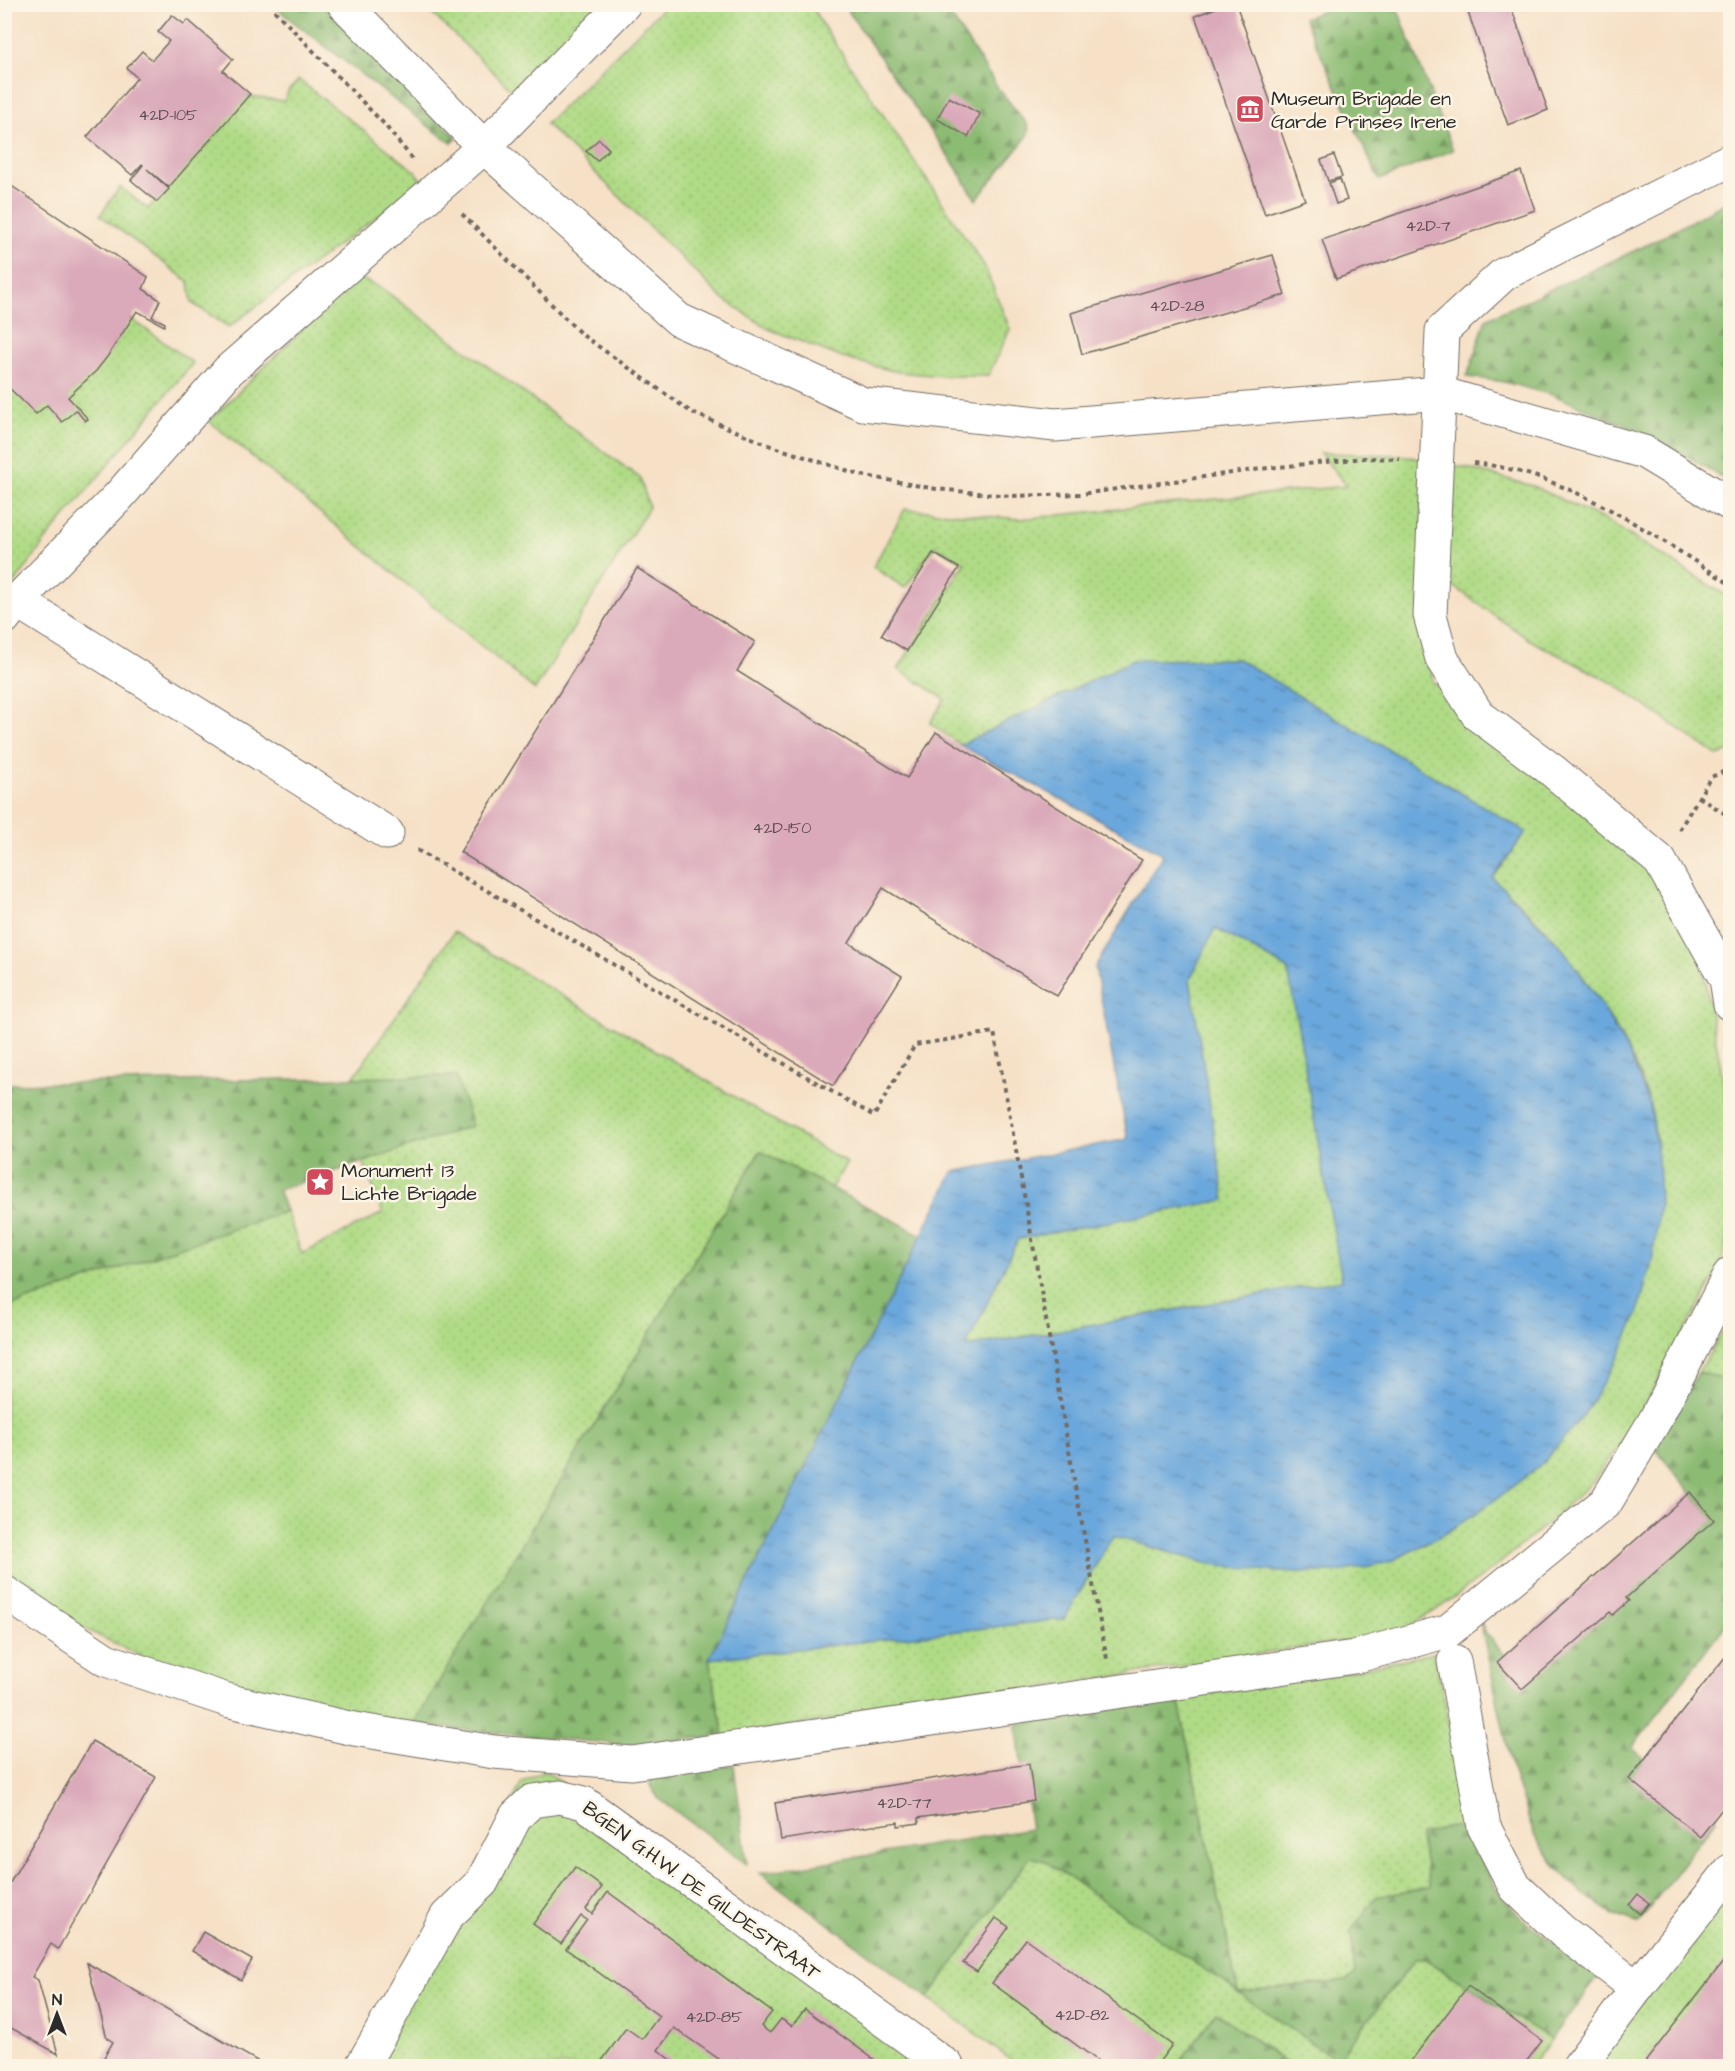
<svg xmlns="http://www.w3.org/2000/svg" width="1735" height="2071" font-family="'Architects Daughter',sans-serif">
<defs>
<pattern id="grass-dots" width="8" height="8" patternUnits="userSpaceOnUse" patternTransform="scale(1.5)"><rect width="8" height="8" fill="#b0db86"/><path d="M2 2h.1M6 6h.1" fill="none" stroke="#98bc74" stroke-width="1.8" stroke-linecap="round"/></pattern>
<pattern id="forest-firs" width="22" height="20" patternUnits="userSpaceOnUse" patternTransform="scale(1.5)"><rect width="22" height="20" fill="#8cbb73"/><path d="M5 1l3.5 6h-7zM16 11l3.5 6h-7z" fill="#73985f"/></pattern>
<pattern id="water-ripples" width="26" height="14" patternUnits="userSpaceOnUse" patternTransform="scale(1.5)"><rect width="26" height="14" fill="#6ba7dc"/><path d="M2 4q2-2 4 0t4 0M15 11q2-2 4 0t4 0" fill="none" stroke="#5888b3"/></pattern>
</defs>
<rect width="100%" height="100%" fill="#fcf5e5"/>
<filter id="ink" filterUnits="userSpaceOnUse"><feTurbulence type="fractalNoise" baseFrequency=".0167" numOctaves="2"/><feDisplacementMap in="SourceGraphic" scale="12" xChannelSelector="R" yChannelSelector="G"/><feConvolveMatrix kernelMatrix="1 2 1 2 8 2 1 2 1" color-interpolation-filters="sRGB"/></filter>
<filter id="wash" filterUnits="userSpaceOnUse"><feTurbulence type="fractalNoise" baseFrequency=".008" numOctaves="4" result="noise"/><feDisplacementMap in="SourceGraphic" scale="24" xChannelSelector="R" yChannelSelector="G"/><feGaussianBlur stdDeviation="1.35" result="paint"/><feColorMatrix in="noise" values="0 0 0 0 0 0 0 0 0 0 0 0 0 0 0 0 0 1.4 0 .05"/><feComposite in="paint" operator="in"/></filter>
<g filter="url(#wash)">
<rect width="100%" height="100%" fill="#f6e1c7"/>
<!-- grass -->
<g fill="url(#grass-dots)" stroke="#6e8358" stroke-width="1.5">
<path d="M423,5H598L512,90Z"/>
<path d="M666,5H812L818,18L984,265L1010,329L988,376H945L897,372L843,358L769,329L723,299L546,124Z"/>
<path d="M299,80L415,171L421,180L399,200L229,327L192,303L189,282L100,215L120,187L148,209L242,95L284,101L289,90Z"/>
<path d="M5,229L193,363L48,537L5,597Z"/>
<path d="M361,279L381,288L640,478L649,507L535,690L209,421L350,283Z"/>
<path d="M1320,453L1399,455L1467,468L1533,486L1605,520L1730,598V751L1718,756L1611,682L1528,639L1439,576L1420,605L1433,682L1502,734L1626,835L1698,941L1730,1119V1229L1720,1267L1628,1435L1594,1480L1547,1524L1489,1572L1436,1610L1397,1633L724,1736L709,1659L1064,1619L1113,1536L1210,1564L1444,1534L1498,1498L1544,1462L1660,1204C1658,1172 1658,1136 1650,1105C1637,1055 1592,986 1560,946C1541,922 1515,900 1493,878L1526,832L1133,660L960,745L930,723L945,699L898,669L965,563L935,546L905,588L873,567L905,509L1020,519L1347,486Z"/>
<path d="M1215,928L1288,969L1343,1280L965,1347L1018,1239L1224,1200L1190,979Z"/>
<path d="M454,932L847,1163L831,1188L760,1151L413,1725L251,1694L143,1657L83,1628L5,1570V1308L286,1211L302,1254L383,1213L363,1161L471,1126L456,1076L353,1078Z"/>
<path d="M1730,1315V1379L1698,1373L1724,1329Z"/>
<path d="M1434,1653L1472,1826L1431,1887L1351,1931L1355,1974L1346,1981L1239,1993L1337,2060L1415,1959H1425L1551,2040L1531,2066H1290L1216,2012L1178,2066H1019L928,1998L1030,1857L1043,1860L1238,1992L1178,1698L1340,1673Z"/>
<path d="M542,1772H547L944,2066H373L522,1782Z"/>
<path d="M1730,1881V2066H1590Z"/>
</g>
<!-- forest -->
<g fill="url(#forest-firs)" stroke="#5c734f" stroke-width="1.5">
<path d="M1343,4L1396,5L1453,150L1379,180L1304,18Z"/>
<path d="M272,5H323L457,138L452,143L432,129Z"/>
<path d="M844,5H859L874,8L951,16L998,88L1027,124L1029,130L1026,138L976,200L956,167Z"/>
<path d="M1730,200V482L1673,448L1618,422L1553,395L1504,382L1467,377L1486,319L1651,243Z"/>
<path d="M456,1076L472,1126L278,1190L286,1211L5,1308V1084Z"/>
<path d="M760,1151L922,1235L709,1659L724,1736L626,1745L413,1725Z"/>
<path d="M1698,1373L1730,1379V1619L1632,1748L1717,1818L1638,1923L1613,1915L1582,1893L1557,1868L1534,1835L1512,1769L1480,1620L1486,1633L1521,1674L1708,1514L1653,1446Z"/>
<path d="M1178,1698L1238,1993L1346,1981L1355,1974L1351,1931L1376,1897L1430,1887L1420,1835L1449,1827L1472,1826C1487,1906 1538,1933 1602,1972L1551,2040L1426,1959H1415L1337,2060L1238,1993L1232,1988L1043,1860L1030,1857L928,1998L760,1873L1031,1829L1016,1724Z"/>
<path d="M734,1765L747,1864L658,1798L650,1785L649,1775Z"/>
<path d="M1216,2012L1290,2066H1178Z"/>
</g>
<!-- water -->
<path fill="url(#water-ripples)" stroke="#4b6984" stroke-width="1.5" fill-rule="evenodd" d="M1238,659L1526,832L1493,878L1560,945L1596,996L1629,1053L1650,1105L1658,1158L1660,1204L1652,1261L1637,1315L1619,1356L1585,1413L1544,1462L1498,1498L1444,1534L1390,1562L1339,1572H1277L1210,1564L1113,1536L1064,1619L709,1659L953,1172L1128,1139L1095,967L1163,854L960,745L1133,660ZM1215,928L1288,969L1342,1280L966,1347L1018,1239L1225,1200L1190,979Z"/>
<g id="blocks">
<!-- building -->
<g fill="#daa9ba">
<path d="M1226,4H1236L1305,200L1265,214L1195,16Z"/>
<path d="M1465,4H1510L1548,110L1508,125Z"/>
<path d="M172,15L184,24L188,20L233,59L223,71L250,94L169,187L147,169L169,189L157,202L131,180L143,165L142,164L132,175L87,137L137,78L127,68L142,51L152,60L169,41L158,32Z"/>
<path d="M949,97L980,114L968,137L937,119Z"/>
<path d="M599,139L609,149L597,161L586,151Z"/>
<path d="M1334,155L1342,177L1328,181L1321,160Z"/>
<path d="M1521,171L1535,210L1336,279L1322,240Z"/>
<path d="M1340,179L1347,200L1336,204L1329,183Z"/>
<path d="M4,181L148,277L143,289L160,300L152,317L165,323L164,326L137,311L107,357L96,371L68,397L88,419L85,421L76,410L62,422L47,405L36,414L4,383Z"/>
<path d="M1273,255L1285,295L1082,354L1071,313Z"/>
<path d="M933,553L959,568L907,651L881,635Z"/>
<path d="M637,568L755,642L737,671L907,778L936,732L1142,860L1057,996L883,888L849,943L902,976L833,1086L460,852Z"/>
<path d="M1690,1492L1714,1520L1626,1598L1629,1601L1613,1615L1610,1612L1522,1689L1497,1662Z"/>
<path d="M1730,1651V1799L1700,1837L1629,1779Z"/>
<path d="M92,1741L156,1777L58,1949L51,1944L32,1977L38,1980L58,2054L4,2024V1893Z"/>
<path d="M1029,1764L1034,1801L918,1818L919,1823L898,1826V1822L781,1840L775,1803Z"/>
<path d="M575,1867L602,1887L586,1909L592,1914L608,1892L772,2012L761,2026L770,2033L781,2019L792,2026L805,2009L883,2066H817L808,2060L803,2066H735L739,2061L737,2059L732,2066H729L674,2028L658,2050L680,2066H598L626,2028L642,2039L659,2016L566,1949L587,1920L581,1916L561,1944L533,1924Z"/>
<path d="M1638,1894L1649,1903L1640,1914L1629,1905Z"/>
<path d="M996,1918L1009,1927L977,1972L963,1963Z"/>
<path d="M203,1932L252,1960L241,1980L192,1951Z"/>
<path d="M1026,1939L1172,2045L1156,2066H1105L992,1983Z"/>
<path d="M1730,1953V2057L1723,2066H1642Z"/>
<path d="M87,1963L266,2066H99L113,2042L107,2038Z"/>
<path d="M1468,1986L1542,2041L1523,2066H1407Z"/>
</g>
</g>
</g>
<g filter="url(#ink)">
<use href="#blocks" fill-opacity="0" stroke="#726b62" stroke-width="1.5"/>
<g fill="none" stroke-linecap="round" stroke-linejoin="round">
<!-- minor casing -->
<g stroke="#726b62" stroke-width="35">
<g id="minor">
<path d="M344,4L484,147L679,320L863,404L1055,425L1440,393L1644,452L1730,504"/>
<path d="M1730,160L1504,274L1442,331L1430,615L1442,659L1478,715L1553,771L1660,861L1726,979L1730,1004"/>
<path d="M17,601L387,833"/>
<path d="M4,618L17,601L119,496L228,371L484,147L624,4"/>
<path d="M4,1592L106,1660L230,1701L354,1729L494,1752L632,1763L1354,1657L1448,1631L1606,1502L1655,1420L1730,1274"/>
<path d="M1454,1661L1484,1827L1515,1887L1562,1931L1637,1988"/>
<path d="M362,2066L447,1916L482,1882L516,1816L532,1801L560,1797L584,1803L947,2066"/>
<path d="M1579,2066L1637,1988L1730,1871"/>
</g>
</g>
<!-- path -->
<g stroke="#726b62" stroke-width="4" stroke-dasharray="4.5 4.5" stroke-linecap="butt">
<path d="M268,4L384,124L415,162"/>
<path d="M462,214L581,334L691,412L771,446L861,475L936,489L1010,496L1081,494L1268,468L1365,458L1400,459"/>
<path d="M1473,463C1567,472 1653,535 1730,584"/>
<path d="M1699,797L1730,817"/>
<path d="M1679,830L1711,777L1730,769"/>
<path d="M417,850L874,1116L915,1045L994,1032C1034,1240 1067,1450 1107,1659"/>
</g>
<!-- minor -->
<use href="#minor" stroke="#fff" stroke-width="33"/>
</g>
</g>
<!-- icons -->
<defs>
<g id="museum-square" transform="scale(1.5)"><rect x="-9" y="-9" width="18" height="18" rx="4" fill="#d1495b" stroke="#fcf5e5"/><path d="M0-6L6-3V-2H-6V-3ZM-5-1h2V3h-2ZM-1-1h2V3h-2ZM3-1h2V3H3ZM-6 4H6V6H-6Z" fill="#fff"/></g>
<g id="sight-square" transform="scale(1.5)"><rect x="-9" y="-9" width="18" height="18" rx="4" fill="#d1495b" stroke="#fcf5e5"/><path d="M0-6L1.8-2.2L6-1.7L2.9 1.2L3.7 5.4L0 3.3L-3.7 5.4L-2.9 1.2L-6-1.7L-1.8-2.2Z" fill="#fff"/></g>
</defs>
<g fill-rule="evenodd">
<use href="#museum-square" x="1250" y="109"/>
<use href="#sight-square" x="320" y="1182"/>
</g>
<g text-anchor="middle" stroke-width="5" stroke-linejoin="round" paint-order="stroke">
<!-- number labels -->
<g font-size="16" fill="#574a4f">
<text x="168" y="120">42D-105</text>
<text x="1428" y="231">42D-7</text>
<text x="1177" y="311">42D-28</text>
<text x="782" y="833">42D-150</text>
<text x="904" y="1808">42D-77</text>
<text x="1082" y="2020">42D-82</text>
<text x="714" y="2022">42D-85</text>
</g>
<!-- poi labels -->
<g font-size="20" fill="#2b2b2b" stroke="#fcf5e5" text-anchor="start">
<text x="1271" y="105">Museum Brigade en<tspan x="1271" dy="23">Garde Prinses Irene</tspan></text>
<text x="341" y="1177">Monument 13<tspan x="341" dy="23">Lichte Brigade</tspan></text>
</g>
<!-- street labels -->
<g font-size="20" fill="#2b2b2b" stroke="#fcf5e5">
<text transform="translate(702 1890) rotate(36)" y="7">BGEN G.H.W. DE GILDESTRAAT</text>
</g>
</g>
<!-- margin -->
<rect width="1735" height="2071" fill="none" stroke="#fcf5e5" stroke-width="24"/>
<!-- north arrow -->
<g transform="translate(57 2014)" stroke="#fcf5e5" stroke-width="4.5" paint-order="stroke">
<path d="M0-4.5L10 22L0 15L-10 22Z" fill="#2b2b2b"/>
<text y="-9" font-size="16" font-weight="bold" text-anchor="middle" fill="#2b2b2b">N</text>
</g>
</svg>
